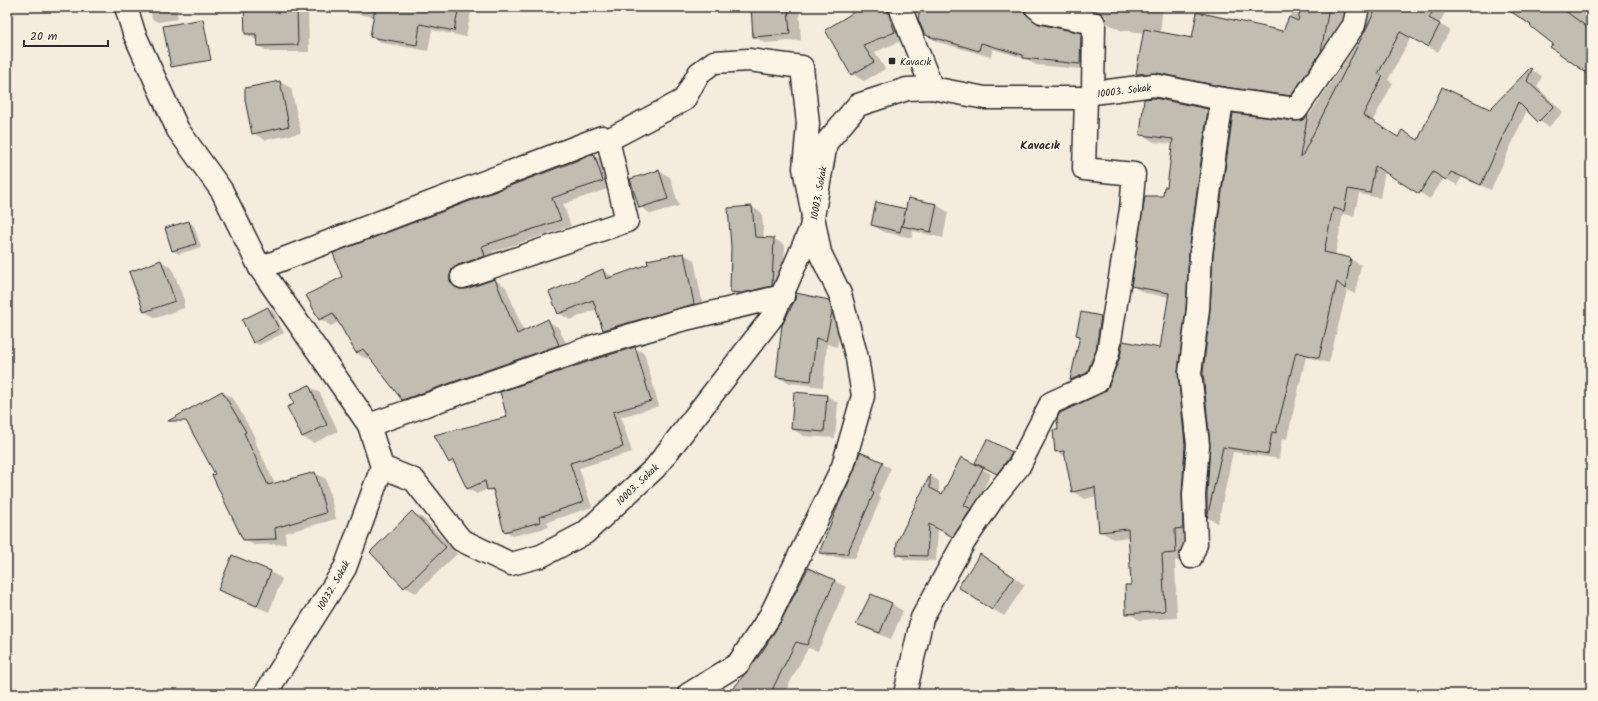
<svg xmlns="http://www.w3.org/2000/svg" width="1598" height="701" font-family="Kalam,sans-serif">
<rect width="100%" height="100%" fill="#f4edde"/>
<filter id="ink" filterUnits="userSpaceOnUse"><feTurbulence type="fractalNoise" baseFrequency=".025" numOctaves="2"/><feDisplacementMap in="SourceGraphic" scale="8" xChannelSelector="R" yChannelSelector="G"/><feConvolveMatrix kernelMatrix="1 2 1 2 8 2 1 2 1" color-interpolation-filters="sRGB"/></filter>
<g filter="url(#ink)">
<!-- shadow -->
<g fill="#0003">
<path d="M150,7H176L178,19L158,22L152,19Z"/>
<path d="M245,7H308L309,52H270L258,46V41L246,34Z"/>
<path d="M330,7H472L466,37L432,30L428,51L383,43L371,37L374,17L335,10Z"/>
<path d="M752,7H799L801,40L765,43L754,37Z"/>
<path d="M855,7H902L908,38L875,52L885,69L864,81L852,74L857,11Z"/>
<path d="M914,7H1038L1036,19L1043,26L1081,34L1093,41L1092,70L1036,65L1026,59L993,49L991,57L938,42L925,35Z"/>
<path d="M1062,7H1163L1160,33L1192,39L1284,32L1295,7H1358L1302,101L1148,79L1137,73L1145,33L1120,30L1107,23L1106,16Z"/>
<path d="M1371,7H1448L1439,24L1450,30L1438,52L1411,37L1388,80L1393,83L1372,122L1399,138L1419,141L1491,110L1530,69L1542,76L1537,87L1563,112L1549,127L1539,121L1527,110L1491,190L1462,177L1457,185L1444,178L1430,199L1385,171L1380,198L1359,194L1354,216L1343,214L1335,256L1351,259L1361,265L1355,294L1347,290L1329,363L1306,357L1287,439L1282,438L1279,459L1233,452L1218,523L1208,518V495L1295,122L1303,121L1308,117L1365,32Z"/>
<path d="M1506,7H1591V44L1569,55Z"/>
<path d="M280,82L291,88L301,133L265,140L253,133Z"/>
<path d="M1208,110L1221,117L1201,260L1189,560L1175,561L1177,618L1140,620L1127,613L1132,586L1130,537L1113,539L1100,531L1097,496L1085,499L1072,491L1066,457L1056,451L1059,431L1103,394L1161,349L1169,297L1145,293L1132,286L1168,188L1173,144L1154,142L1141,134Z"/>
<path d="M594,155L605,161L613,187L563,204L571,226L492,252L496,262L461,281L462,290L495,280L506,287L524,332L547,321L558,327L570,351L414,406L402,400L371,357L367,359L356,353L339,322L331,326L320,319Z"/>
<path d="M659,171L670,177L679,206L651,214L640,207Z"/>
<path d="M937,205L948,212L943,238L913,231L912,238L884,232L872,225L905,210Z"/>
<path d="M752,207L762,213L764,239H774L785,245L783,291L741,298L731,292Z"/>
<path d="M189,222L194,226L201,247L179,254L173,251L167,229Z"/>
<path d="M683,254L694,260L704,310L615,336L604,330L597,309L570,320L559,313L603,271L614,277Z"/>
<path d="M161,261L172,268L184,300V308L156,318L145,312Z"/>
<path d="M828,301L840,308L843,319L837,347L827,344L823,387L789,383L777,377Z"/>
<path d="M268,308L274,312L284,333L259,345L253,342Z"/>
<path d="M1091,315L1101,317L1111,323L1105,356L1081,385L1071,380L1081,337L1077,335Z"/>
<path d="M635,348L644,353L659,406L621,417L632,452L579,468L592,507L547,522L549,527L514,536L505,531L495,493L488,489L477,494L468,489L458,467L450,462L508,417Z"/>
<path d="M308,386L320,393L338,431L314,443L302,437L295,404Z"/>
<path d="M222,392L233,398L255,438L254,439L275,484L315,473L326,479L336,519L285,533L286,544L254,545L244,539L216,474Z"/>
<path d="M827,396L838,403L835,438L804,436L792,429Z"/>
<path d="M988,440L1017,456L1003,476L982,466Z"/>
<path d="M861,454L891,468L878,496L881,498L855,558L828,557L820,553L855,472Z"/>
<path d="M982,469L991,474L973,511L962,541L938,529L936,561L906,560L897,554L898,542L931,476L939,481V493L943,495Z"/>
<path d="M412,512L424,519L457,554L416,593L405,587Z"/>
<path d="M232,557L271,572L282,579L269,612L231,596L219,590Z"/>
<path d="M991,562L1025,585L1004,616L992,609Z"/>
<path d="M808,570L835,581L846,587L818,651L808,648L785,692L787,694H731L749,672L782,622Z"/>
<path d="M871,595L892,604L903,611L891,639L869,630L857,623Z"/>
<path d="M833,687L838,691L843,694H828Z"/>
</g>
<!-- building -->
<g fill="#c2bdb1" stroke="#2b2b2b">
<path d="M244,7H297L298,45L257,46L256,34H245Z"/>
<path d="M375,7H459L454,31L420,24L417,45L370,37Z"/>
<path d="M751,7H788L790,34L753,37Z"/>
<path d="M862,7H886L895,32L863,45L874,62L851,75L825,30Z"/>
<path d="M921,7H1024V12L1028,16L1039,24L1081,33L1080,64L1023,58V55L981,43L979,51L925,35L918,19Z"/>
<path d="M1301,7H1329L1321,52L1291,96L1224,87L1157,73L1136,74L1144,29L1192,38L1197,12L1283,31L1289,17L1298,21Z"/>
<path d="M1377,7H1435L1429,18L1440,24L1428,47L1400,32L1378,74L1383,76L1363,115L1398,137L1402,130L1418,140L1442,87L1490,109L1530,68L1532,69L1527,81L1554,106L1538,122L1518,102L1481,185L1451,172L1446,180L1433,172L1419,194L1375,166L1370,193L1348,189L1344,211L1333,208L1324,252L1351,258L1345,289L1337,282L1319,358L1296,352L1276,433L1272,432L1268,454L1223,447L1207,518V495L1210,444L1203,373L1210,310L1213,255L1233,113L1295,121L1302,120L1308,114L1300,156H1302Z"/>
<path d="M1504,7H1560L1591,30V76L1550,47L1553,44L1530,26L1531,25Z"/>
<path d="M203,19L211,60L171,67L163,26Z"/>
<path d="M280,81L289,126L252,134L245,100V88Z"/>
<path d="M1154,98L1208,109L1189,252L1186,308L1178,372L1185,445L1182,494L1183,528L1175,529L1176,553L1162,554L1165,611L1126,614L1125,585H1131L1128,529L1099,532L1095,487L1072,492L1064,451L1055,452L1053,430H1058L1057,418L1060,413L1102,393L1108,387L1120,357L1123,341L1160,348L1169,293L1131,286L1145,196H1163L1164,187H1167L1173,139L1140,135L1144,99Z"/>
<path d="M594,154L603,181L552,198L561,220L482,246L485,256L458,265L452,269L450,275V281L454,286L460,289H466L495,279L517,334L548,319L559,345L402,400L363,349L356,353L333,313L319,320L306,295L342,277L333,253Z"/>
<path d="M659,170L668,199L639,208L630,179Z"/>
<path d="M908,198L937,204L931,232L902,226Z"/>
<path d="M876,202L906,209L900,232L871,225Z"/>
<path d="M752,206L755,237L774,238L772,286L742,293L730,292L731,247L728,208Z"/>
<path d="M189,221L196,244L172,251L165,228Z"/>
<path d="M684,253L694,304L603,330L593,300L558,314L549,292L603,269L606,279L648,264L647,260Z"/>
<path d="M161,260L175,301L144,312L129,272Z"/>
<path d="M796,293L829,300L832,312L826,341L816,338L811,381L776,377L782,325L795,300Z"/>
<path d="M268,307L279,329L253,343L242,320Z"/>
<path d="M1081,312L1101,316L1096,350L1087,373L1070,380L1080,336L1076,335Z"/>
<path d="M635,347L651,401L613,412L623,447L570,463L583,502L539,517L540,522L504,532L493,489L487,490L485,481L467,489L453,460L449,463L434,435L507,417L500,392L599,358Z"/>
<path d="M309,385L327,425L302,437L287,407L294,404L290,394Z"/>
<path d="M222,391L246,432L244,433L268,485L315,472L326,513L275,528L276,539L243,540L212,475L215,474L186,421H168Z"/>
<path d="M794,392L827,395L824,432L791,429Z"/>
<path d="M987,439L1012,452L1008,459L997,474L975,463Z"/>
<path d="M860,452L883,462L871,491L874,493L847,554L819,553L839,503L854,471Z"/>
<path d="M961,457L983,468L964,505L971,509L953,537L929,524L927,556L896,555L897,542L930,475V488L942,494Z"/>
<path d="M412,511L446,547L404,588L370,552Z"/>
<path d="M980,554L1014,577L992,610L958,587Z"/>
<path d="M232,555L271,571L257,606L218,590Z"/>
<path d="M808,568L835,580L807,645L796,642L770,694H729L762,652L781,621Z"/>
<path d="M871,594L892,603L880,633L856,624Z"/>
</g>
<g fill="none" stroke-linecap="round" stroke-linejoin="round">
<!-- street casing -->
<g stroke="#2b2b2b" stroke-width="25">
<g id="street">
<path d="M900,7L932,88"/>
<path d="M1036,7L1042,12L1094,23L1093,93"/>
<path d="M260,268L602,137L608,140L684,100L699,73L714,62L749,60L802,67L808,124L804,168L820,253L840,294L857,358L863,396L843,466L770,616L738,664L689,694"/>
<path d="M462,277L627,221L608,140"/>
<path d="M369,425L591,347L681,320L783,296"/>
<path d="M382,467L414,480L461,540L511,564L541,556L585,533L655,468L773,316L811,228L826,143L858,105L907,89L932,88L985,98H1086L1093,93L1154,85L1222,99L1297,109L1354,25L1358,7"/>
<path d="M1191,557L1196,544L1194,495L1198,445L1190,373L1198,309L1201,254L1222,99"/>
<path d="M905,694L922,618L964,542L994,497L1019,466L1051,403L1097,382L1108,353L1131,209L1134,174L1084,169L1086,98"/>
</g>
</g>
<!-- secondary casing -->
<g stroke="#2b2b2b" stroke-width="25">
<path id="secondary" d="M126,7L134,33L178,130L222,191L260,268L369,425L382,467L345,568L265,694"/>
</g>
<!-- street -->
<use href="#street" stroke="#fcf5e5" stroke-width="22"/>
<!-- secondary -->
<use href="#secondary" stroke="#fcf5e5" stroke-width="22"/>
</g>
</g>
<!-- markers -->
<rect fill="#2b2b2b" stroke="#fcf5e5" stroke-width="1.5" x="888" y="57" width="8" height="8" rx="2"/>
<g text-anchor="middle" stroke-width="4" stroke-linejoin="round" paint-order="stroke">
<!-- poi labels -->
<g font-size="10" fill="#2b2b2b" stroke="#fcf5e5" text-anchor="start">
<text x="900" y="65">Kavacık</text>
</g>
<!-- street labels -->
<g font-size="10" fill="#2b2b2b" stroke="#fcf5e5">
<text transform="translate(1124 90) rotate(-7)" y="4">10003. Sokak</text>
<text transform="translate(818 193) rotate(-80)" y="4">10003. Sokak</text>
<text transform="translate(637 484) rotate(-44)" y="4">10003. Sokak</text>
<text transform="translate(333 585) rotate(-60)" y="4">10032. Sokak</text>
</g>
<!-- quarter labels -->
<g font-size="12" font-weight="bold" fill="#2b2b2b" stroke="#fcf5e5">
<text x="1040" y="149">Kavacık</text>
</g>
</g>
<!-- margin -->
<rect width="1598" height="701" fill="none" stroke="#fcf5e5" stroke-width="24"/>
<rect x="12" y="12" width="1574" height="677" fill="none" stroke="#2b2b2b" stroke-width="1.5" filter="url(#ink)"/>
<!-- scale -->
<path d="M24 40v6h84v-6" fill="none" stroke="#2b2b2b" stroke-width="2"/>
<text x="30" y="40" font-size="12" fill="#2b2b2b" stroke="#fcf5e5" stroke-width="3" paint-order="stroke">20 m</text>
</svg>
